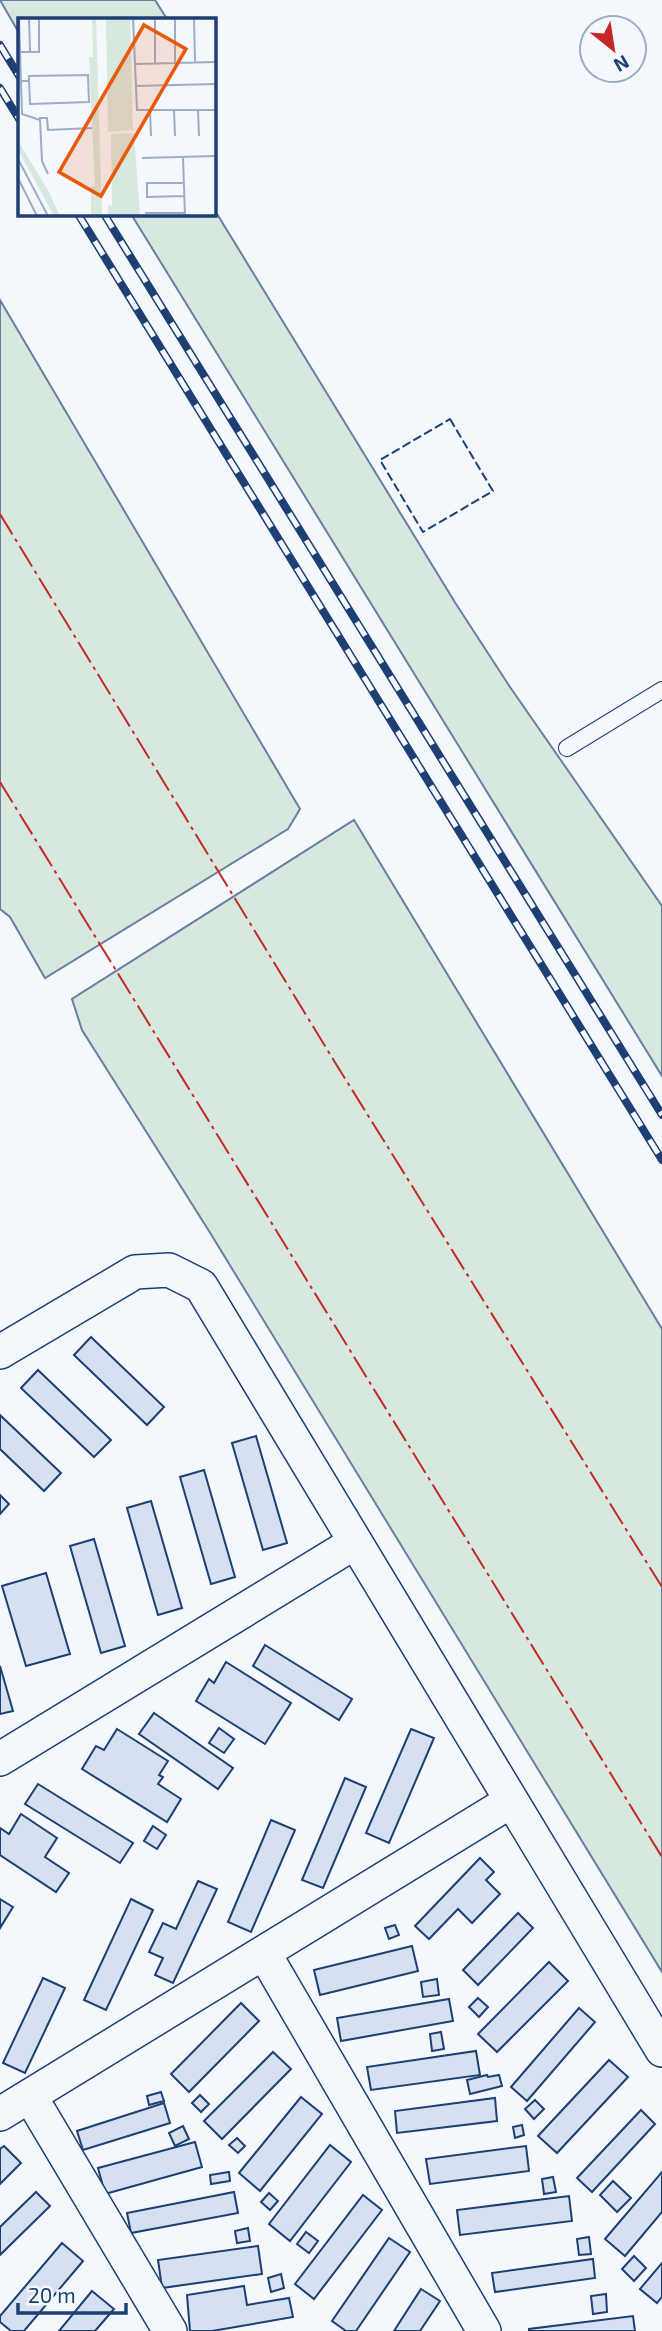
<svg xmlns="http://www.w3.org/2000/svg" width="662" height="2331" font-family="'Exo 2',sans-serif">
<rect width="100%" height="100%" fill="#f4f7fb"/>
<!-- green -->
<g fill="#d7e8df" stroke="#687fa3" stroke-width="2">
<path d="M0,0H155L167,19H19V33Z"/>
<path d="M214,209L456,604L510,687L662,906V1076L131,214H214Z"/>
<path d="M0,300L300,809L288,829L45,978L10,917L0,909Z"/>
<path d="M354,820L662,1329V1972L209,1231L82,1030L72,999Z"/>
</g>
<!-- building -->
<g fill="#d5e0f0" stroke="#1d3f73" stroke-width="2">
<path d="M91,1337L164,1407L147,1425L74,1355Z"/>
<path d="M38,1370L111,1440L94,1457L21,1388Z"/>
<path d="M0,1415L61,1473L44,1491L0,1449Z"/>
<path d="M256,1436L287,1543L263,1550L232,1443Z"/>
<path d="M204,1470L235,1577L211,1584L180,1477Z"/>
<path d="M0,1495L9,1504L0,1514Z"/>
<path d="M151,1501L182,1608L158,1615L127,1508Z"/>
<path d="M94,1539L125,1646L101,1653L70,1546Z"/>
<path d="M46,1573L70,1654L26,1666L2,1586Z"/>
<path d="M265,1645L352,1699L339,1720L253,1666Z"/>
<path d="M226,1662L291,1703L265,1744L196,1701L209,1679L214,1683Z"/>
<path d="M0,1666L13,1711L0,1714Z"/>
<path d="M154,1713L233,1768L218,1789L139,1734Z"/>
<path d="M219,1728L234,1739L224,1753L209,1743Z"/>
<path d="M117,1729L168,1761L159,1775L163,1777L158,1784L181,1799L167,1822L82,1769L96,1746L104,1750Z"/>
<path d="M411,1729L434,1738L389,1843L366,1833Z"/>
<path d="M345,1778L366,1787L323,1888L302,1880Z"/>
<path d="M38,1784L133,1843L120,1863L25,1804Z"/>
<path d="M21,1814L57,1838L45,1857L69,1873L56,1892L0,1855V1828L9,1834Z"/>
<path d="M271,1820L295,1830L251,1932L228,1922Z"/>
<path d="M153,1826L166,1835L157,1849L144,1841Z"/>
<path d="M480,1858L494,1872L486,1880L500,1894L472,1923L458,1909L429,1939L415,1926Z"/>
<path d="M198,1881L217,1889L173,1983L155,1975L163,1958L149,1952L163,1923L176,1929Z"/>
<path d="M0,1899L13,1907L0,1928Z"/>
<path d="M131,1899L153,1910L106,2010L84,2000Z"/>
<path d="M518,1913L533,1928L478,1985L463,1970Z"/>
<path d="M395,1925L399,1935L389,1939L385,1928Z"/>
<path d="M412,1946L418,1971L320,1995L314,1970Z"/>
<path d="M549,1962L568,1981L497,2052L478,2034Z"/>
<path d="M43,1978L65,1988L25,2073L3,2063Z"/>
<path d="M437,1979L439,1995L423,1997L421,1982Z"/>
<path d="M478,1998L488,2007L479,2017L469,2007Z"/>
<path d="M449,1999L453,2021L341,2041L337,2018Z"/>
<path d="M241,2003L259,2021L189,2092L171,2074Z"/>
<path d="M579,2008L595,2022L527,2101L511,2087Z"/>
<path d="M441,2032L444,2049L432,2051L430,2034Z"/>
<path d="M476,2051L480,2075L371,2090L367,2067Z"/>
<path d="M273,2052L291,2069L222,2139L204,2121Z"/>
<path d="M609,2060L628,2077L557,2153L538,2136Z"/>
<path d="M487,2075L488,2077L499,2075L502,2086L470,2094L467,2080Z"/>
<path d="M161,2092L164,2101L149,2105L147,2096Z"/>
<path d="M200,2095L209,2104L201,2112L192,2103Z"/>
<path d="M301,2097L322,2114L260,2191L239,2173Z"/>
<path d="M495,2098L497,2121L397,2133L395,2111Z"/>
<path d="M535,2100L544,2109L534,2119L525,2109Z"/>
<path d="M164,2103L170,2123L83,2150L77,2131Z"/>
<path d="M641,2110L655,2124L592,2192L577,2178Z"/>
<path d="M522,2125L524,2135L515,2138L513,2127Z"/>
<path d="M183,2126L189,2139L175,2146L169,2133Z"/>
<path d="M237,2138L245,2146L238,2153L229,2145Z"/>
<path d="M195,2142L202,2167L105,2194L98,2168Z"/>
<path d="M330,2145L351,2162L290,2241L269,2224Z"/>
<path d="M4,2146L21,2163L0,2184V2149Z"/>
<path d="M526,2146L529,2171L430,2184L426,2159Z"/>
<path d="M229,2172L230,2181L211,2184L210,2175Z"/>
<path d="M662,2172V2212L625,2256L605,2239Z"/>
<path d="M553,2177L556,2192L544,2194L542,2179Z"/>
<path d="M613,2181L631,2198L617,2212L600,2195Z"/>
<path d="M36,2192L50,2206L0,2255V2227Z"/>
<path d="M234,2192L238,2213L131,2233L127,2213Z"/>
<path d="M269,2193L278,2201L270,2210L261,2202Z"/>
<path d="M363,2195L382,2210L314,2299L295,2284Z"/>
<path d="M569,2196L572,2221L460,2235L457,2210Z"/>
<path d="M248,2228L250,2241L237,2243L235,2231Z"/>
<path d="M306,2232L318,2241L309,2253L297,2244Z"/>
<path d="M589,2237L591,2254L579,2255L577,2239Z"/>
<path d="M389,2238L410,2252L356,2331H346L332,2321Z"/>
<path d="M62,2243L83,2261L24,2331H11L0,2322V2316Z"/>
<path d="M258,2246L262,2274L162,2288L158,2260Z"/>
<path d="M634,2256L646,2268L634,2281L622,2269Z"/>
<path d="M593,2259L595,2278L495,2292L492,2273Z"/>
<path d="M662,2263V2297L657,2303L640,2289Z"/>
<path d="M281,2274L284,2288L271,2292L268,2278Z"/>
<path d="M244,2286L247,2305L289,2298L293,2317L212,2331H190L187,2295Z"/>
<path d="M421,2289L440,2301L420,2331H394Z"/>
<path d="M92,2291L114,2309L95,2331H59Z"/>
<path d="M606,2294L607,2312L593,2314L591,2296Z"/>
<path d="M633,2316L635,2331H529V2329Z"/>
</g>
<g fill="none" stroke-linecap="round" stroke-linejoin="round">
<!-- lane casing -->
<g stroke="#1d3f73" stroke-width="18">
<path id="lane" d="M567,748L662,690"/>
</g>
<!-- street casing -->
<g stroke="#1d3f73" stroke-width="36">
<g id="street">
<path d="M0,1352L135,1272L169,1270L201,1286L662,2050"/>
<path d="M0,1759L354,1543"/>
<path d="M264,1953L484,2331"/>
<path d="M30,2096L170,2331"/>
<path d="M0,2114L511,1801"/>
</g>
</g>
<!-- lane -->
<use href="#lane" stroke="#f4f7fb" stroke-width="16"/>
<!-- street -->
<use href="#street" stroke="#f4f7fb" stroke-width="33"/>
<!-- rail casing -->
<g stroke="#1d3f73" stroke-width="8">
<g id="rail">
<path d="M0,45L19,76"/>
<path d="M0,88L19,119"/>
<path d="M78,214L662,1160"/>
<path d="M104,214L662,1115"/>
</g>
</g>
<!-- rail -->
<use href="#rail" stroke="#f4f7fb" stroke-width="5" stroke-dasharray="16" stroke-linecap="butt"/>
<!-- fence -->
<path stroke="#1d3f73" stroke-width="2" stroke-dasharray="9 3.5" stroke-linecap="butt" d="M450,419L493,491L423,532L380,460Z"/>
<!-- power -->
<g stroke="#c62828" stroke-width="2" stroke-dasharray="24 5 3.5 5" stroke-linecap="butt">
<path d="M0,514L336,1064L662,1587"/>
<path d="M0,782L662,1857"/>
</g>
</g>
<!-- overview -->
<g transform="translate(18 18)">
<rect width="198" height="198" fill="#f4f7fb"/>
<path d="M74,0H78L84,198L59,197H73V169L77,168L71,39H75ZM88,0H112L115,112L90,114ZM116,115L122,198H90V187L94,188L93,116ZM0,123L31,174L42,198H36L0,132Z" fill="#d7e8df"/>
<path fill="none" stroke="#9eadc5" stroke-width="2" d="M1,0L4,96L22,102L24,143L30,156M11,0L12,33M115,0L119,92H198M137,0V45M157,0V45M176,0L177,44M2,34H21V0M116,46L198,44M3,63H11V58L70,57L71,84L12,86L11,63M117,68L198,66M156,92L157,118M180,92L181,118M132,93L133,118M21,100H29L30,112L74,110M165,139L167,198M124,140L198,138M0,141L30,198M0,160L19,198M166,165H129V179L166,178M127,195H167"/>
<path fill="#e8590c" fill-opacity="0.15" stroke="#e8590c" stroke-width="3.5" d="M126,7L168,31L83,178L41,154Z"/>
<rect width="198" height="198" fill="none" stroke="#1d3f73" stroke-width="3.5"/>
</g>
<!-- north arrow -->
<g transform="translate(613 49) rotate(150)"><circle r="33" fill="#f4f7fb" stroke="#9eadc5" stroke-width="2"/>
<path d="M0-5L12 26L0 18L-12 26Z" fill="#c62828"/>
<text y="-10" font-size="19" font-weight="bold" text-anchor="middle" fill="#1d3f73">N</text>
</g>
<!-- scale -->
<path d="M18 2303v10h108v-10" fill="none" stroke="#1d3f73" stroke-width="3.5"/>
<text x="28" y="2303" font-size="21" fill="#1d3f73" stroke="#f4f7fb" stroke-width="5" paint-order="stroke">20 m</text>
</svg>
